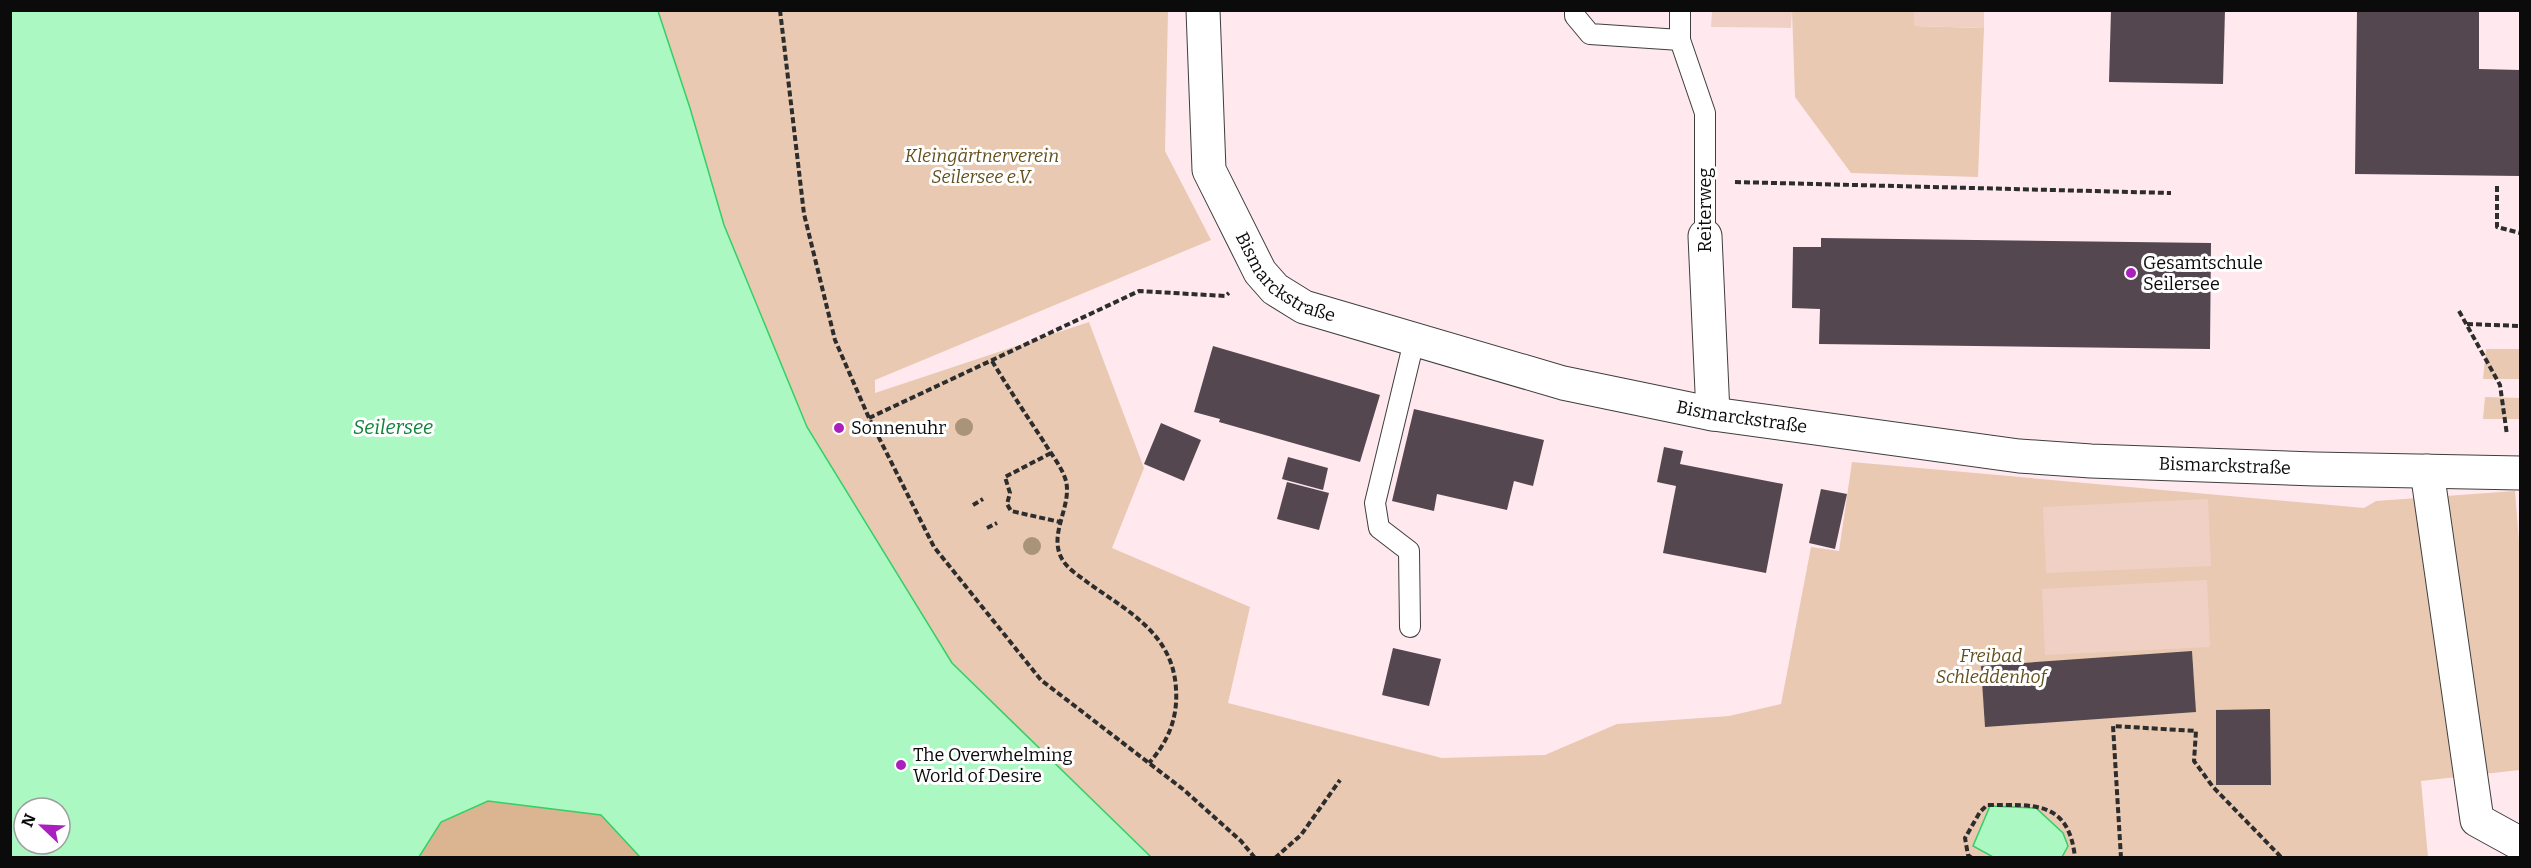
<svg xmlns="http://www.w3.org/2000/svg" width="2531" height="868" font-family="Bitter,serif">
<rect width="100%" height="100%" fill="#ffe9ef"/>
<!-- green -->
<g fill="#e9c9b2">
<path d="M658,11H1168L1165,151L1211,240L875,380V393L1089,322L1144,468L1112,548L1250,607L1228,703L1442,758L1545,755L1617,724L1729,716L1781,704L1811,547L1839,551L1852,462L2364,508L2376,501L2515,491L2520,554V770L2421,781L2428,857H1151L952,663L807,427L724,225L690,108Z"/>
<path d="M1792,11H1914V26L1984,28L1978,177L1851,173L1795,97Z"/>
<path d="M2486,349H2520V379H2483Z"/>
<path d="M2485,397L2520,398V419H2483Z"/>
</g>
<!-- forest -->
<path fill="#dbb491" d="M488,801L601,815L640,857L419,858L441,822Z"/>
<!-- pitch -->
<g fill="#f0d0c5">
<path d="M1712,11H1792L1791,28L1711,27Z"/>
<path d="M1914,11H1984V28L1914,26Z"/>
<path d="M2208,499L2211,566L2046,573L2043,507Z"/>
<path d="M2207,580L2210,647L2045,655L2042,589Z"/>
</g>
<!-- water -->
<g fill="#acf8c3" stroke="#32d065" stroke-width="1.5" fill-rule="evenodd">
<path d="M10,11H658L690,108L724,225L807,427L952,663L1151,857H640L601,815L488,801L441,822L419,857H11ZM24,808H60V844H24Z"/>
<path d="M1990,806L2036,808L2063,833L2068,846L2062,857H1993L1973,846Z"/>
</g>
<!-- building -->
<g fill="#544750">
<path d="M2111,10H2225L2223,84L2109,82Z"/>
<path d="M2357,10H2479V69L2520,70V176L2355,174Z"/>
<path d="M1821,238L2211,243L2210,349L1819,344L1820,309L1792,308L1793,247H1821Z"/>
<path d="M1213,346L1380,395L1360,462L1219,422L1220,419L1194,412Z"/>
<path d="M1414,409L1544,440L1533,486L1514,481L1507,510L1437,494L1434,511L1392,501Z"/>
<path d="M1161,423L1201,440L1184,481L1144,464Z"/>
<path d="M1664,447L1683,451L1680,464L1783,484L1766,573L1663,553L1676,486L1657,482Z"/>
<path d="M1288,457L1328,468L1323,490L1282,479Z"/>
<path d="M1287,482L1329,493L1319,530L1277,519Z"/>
<path d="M1821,489L1847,494L1835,549L1809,543Z"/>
<path d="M1393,648L1441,659L1429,706L1382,695Z"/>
<path d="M2192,651L2196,712L1985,727L1981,666Z"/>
<path d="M2270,709L2271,785H2216V710Z"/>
</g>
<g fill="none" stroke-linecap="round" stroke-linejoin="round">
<!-- lane casing -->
<g stroke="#3e3e3e" stroke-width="22">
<g id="lane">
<path d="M1575,10V16L1590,34L1680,40"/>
<path d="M1680,10V40L1705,113V236"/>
<path d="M1410,627L1409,551L1379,528L1375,503L1414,341"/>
</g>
</g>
<!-- street casing -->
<g stroke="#3e3e3e" stroke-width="35">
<g id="street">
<path id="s1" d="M1203,10L1209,170L1260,272L1275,289L1304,307L1563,383L1713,414L2019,456L2091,461L2315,469L2520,473"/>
<path d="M1705,236L1713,414"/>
<path d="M2427,471L2477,820L2517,842H2520"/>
</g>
</g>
<!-- path -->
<g stroke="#2d2d2d" stroke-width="4" stroke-dasharray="6 3" stroke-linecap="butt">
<path d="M780,10L804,214L835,340L869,418L934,547L1041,680L1184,790L1241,841L1255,858"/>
<path d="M1735,182L2171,193"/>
<path d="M2497,186V227L2520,233"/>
<path d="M2459,311L2500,385L2507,435"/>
<path d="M2467,324L2520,326"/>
<path d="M992,361C1009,389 1026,415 1044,442C1051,454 1062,467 1066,481C1072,506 1049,533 1061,557C1066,568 1078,575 1087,582C1127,611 1173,633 1176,689C1178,718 1168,742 1149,763"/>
<path d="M869,418L1139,291L1225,296L1229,293"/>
<path d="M1051,453L1005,477L1010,493L1007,504L1011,511L1060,522"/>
<path d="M973,505L983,499"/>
<path d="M987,528L997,523"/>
<path d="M1275,858L1301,835L1340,780"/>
<path d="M1972,858L1968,855L1965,838L1980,812L1987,805C2034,805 2069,800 2075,858"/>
<path d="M2121,858L2113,726L2196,731L2194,761L2213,787L2282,858"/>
</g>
<!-- lane -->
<use href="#lane" stroke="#fff" stroke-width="20"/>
<!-- street -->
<use href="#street" stroke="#fff" stroke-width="33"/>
</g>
<!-- trees -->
<g fill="#a9947a">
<circle cx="964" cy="427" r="9"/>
<circle cx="1032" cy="546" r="9"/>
</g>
<!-- markers -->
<g fill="#aa20be" stroke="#fff" stroke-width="2">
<circle cx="2131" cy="273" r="6"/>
<circle cx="839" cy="428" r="6"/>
<circle cx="901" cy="765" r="6"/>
</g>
<g text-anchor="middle" stroke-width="6" stroke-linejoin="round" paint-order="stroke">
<!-- park labels -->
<g font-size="18" font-style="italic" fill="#634f1b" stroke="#fff">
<text x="982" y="162">Kleingärtnerverein<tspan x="982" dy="21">Seilersee e.V.</tspan></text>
<text x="1991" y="662">Freibad<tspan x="1991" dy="21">Schleddenhof</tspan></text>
</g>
<!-- street labels -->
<g font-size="18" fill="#0b0b0b" stroke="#fff">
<text transform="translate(1705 210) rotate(-90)" y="6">Reiterweg</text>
<text dy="6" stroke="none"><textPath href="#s1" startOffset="297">Bismarckstraße</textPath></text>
<text dy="6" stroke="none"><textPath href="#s1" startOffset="783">Bismarckstraße</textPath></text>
<text dy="6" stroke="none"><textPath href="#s1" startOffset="1269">Bismarckstraße</textPath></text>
</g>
<!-- poi labels -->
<g font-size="18" fill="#0b0b0b" stroke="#fff" text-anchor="start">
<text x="2143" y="269">Gesamtschule<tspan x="2143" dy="21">Seilersee</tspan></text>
<text x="851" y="434">Sonnenuhr</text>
<text x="913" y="761">The Overwhelming<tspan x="913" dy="21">World of Desire</tspan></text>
</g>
<!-- water labels -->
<g font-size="20" font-style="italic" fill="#12833b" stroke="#fff">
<text x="393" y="434">Seilersee</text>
</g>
</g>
<!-- border -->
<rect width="2531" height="868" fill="none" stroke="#0b0b0b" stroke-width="24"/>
<!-- north arrow -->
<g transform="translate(42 826) rotate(293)"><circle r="28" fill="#ffffff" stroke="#9d9d9d" stroke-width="1.5"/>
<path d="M0-4.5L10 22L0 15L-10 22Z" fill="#aa20be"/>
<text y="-9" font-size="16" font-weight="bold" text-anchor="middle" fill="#0b0b0b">N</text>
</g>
</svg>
